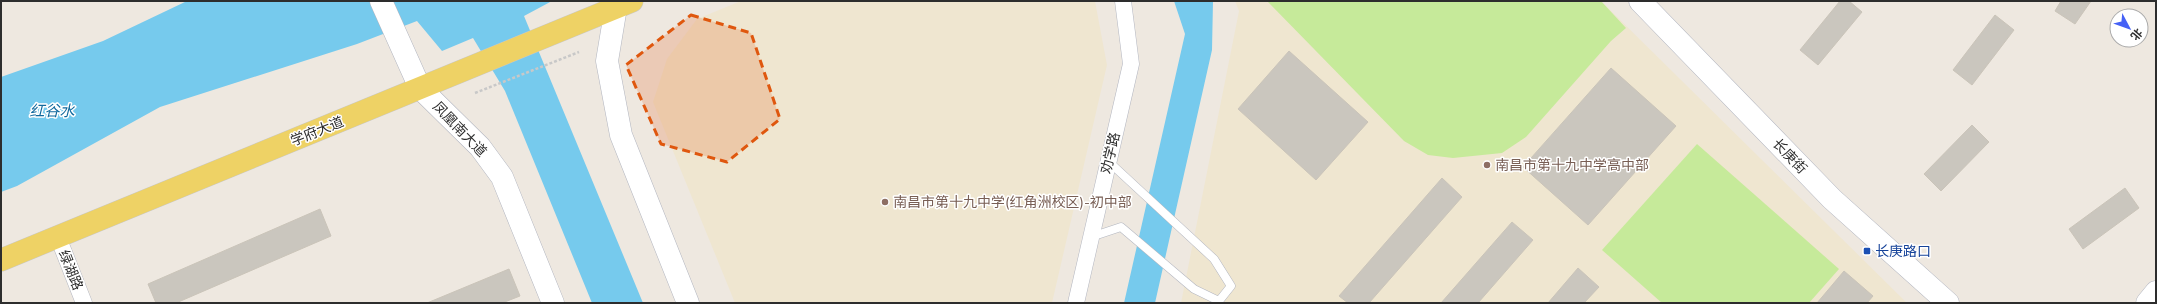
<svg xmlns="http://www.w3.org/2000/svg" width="2157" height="304" font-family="'Nunito Sans','Noto Sans SC',sans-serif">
<rect width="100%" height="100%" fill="#eee8e0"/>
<!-- education -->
<g fill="#efe6d0">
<path d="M741,1H1095L1107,65L1052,303H735L653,102L667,59L697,19Z"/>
<path d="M1235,1H1601L1907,303H1181L1239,11Z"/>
</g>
<!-- pitch -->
<g fill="#c6ea9a">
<path d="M1267,1H1601L1626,28L1611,41L1526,137L1502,153L1453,158L1428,155L1404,141Z"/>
<path d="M1697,144L1839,269L1809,303H1662L1602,250Z"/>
</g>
<!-- water -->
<g fill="#76caed">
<path d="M187,1H552L524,16L643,303H592L505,91L473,38L442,51L417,21L357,44L160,107L17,186L1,192V77L103,41Z"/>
<path d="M1174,1H1213L1212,50L1155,303H1124L1185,34Z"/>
</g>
<!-- building -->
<g fill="#cac6be" stroke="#cac4b9">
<path d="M1840,1H1849L1862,12L1818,65L1800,50Z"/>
<path d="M2061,1H2091L2075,24L2055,11Z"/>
<path d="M1995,15L2014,30L1972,85L1953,70Z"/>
<path d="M1289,51L1368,122L1316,180L1238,109Z"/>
<path d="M1611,68L1676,126L1588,225L1523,167Z"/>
<path d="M1972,125L1989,142L1941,191L1924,174Z"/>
<path d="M1442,178L1462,197L1369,303H1348L1339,296Z"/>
<path d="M2125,188L2139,208L2083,249L2069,229Z"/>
<path d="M320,209L331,236L176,303H156L148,284Z"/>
<path d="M1512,222L1533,240L1478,303H1441Z"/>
<path d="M1578,268L1599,287L1584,303H1548Z"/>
<path d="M509,269L520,296L502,303H427Z"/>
<path d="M1844,271L1873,296L1867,303H1817Z"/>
</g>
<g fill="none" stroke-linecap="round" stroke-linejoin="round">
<!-- lane casing -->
<g stroke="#b3b6c0" stroke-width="9">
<path id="lane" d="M1091,237L1121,227L1194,289L1219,301L1231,286L1214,259L1108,161"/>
</g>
<!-- street casing -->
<g stroke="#b3b6c0" stroke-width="17">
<g id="street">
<path d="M58,237L84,303"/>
<path d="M1076,303L1131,64L1123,1"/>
</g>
</g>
<!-- secondary casing -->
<g stroke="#b3b6c0" stroke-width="23">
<g id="secondary">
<path d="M381,1L420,88L480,147L502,177L553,303"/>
<path d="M614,1L616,7L607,61L621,135L688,303"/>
<path d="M1640,1L1832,199L1948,303"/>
<path d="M2147,303L2156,292"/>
</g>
</g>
<!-- primary casing -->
<g stroke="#c8c8c8" stroke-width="23">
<path id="primary" d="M1,260L632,1"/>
</g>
<!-- path -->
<path stroke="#c8c8c8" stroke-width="2.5" stroke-dasharray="3 2" stroke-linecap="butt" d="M475,93L579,52"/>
<!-- lane -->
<use href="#lane" stroke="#fff" stroke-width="8"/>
<!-- street -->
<use href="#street" stroke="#fff" stroke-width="16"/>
<!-- secondary -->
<use href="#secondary" stroke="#fff" stroke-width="22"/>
<!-- primary -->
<use href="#primary" stroke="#eed265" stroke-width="22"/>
</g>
<!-- marked area -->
<path fill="#df570e" fill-opacity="0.2" stroke="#df570e" stroke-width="3" stroke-dasharray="8 5" stroke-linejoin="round" d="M691,15L751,33L780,119L727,162L661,144L626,65Z"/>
<!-- markers -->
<g fill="#8d6e63" stroke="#fff" stroke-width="1.5">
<circle cx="1487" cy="165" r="4"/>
<circle cx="885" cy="202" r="4"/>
</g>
<rect fill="#1a4fb4" stroke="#fff" stroke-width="1.5" x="1863" y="247" width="8" height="8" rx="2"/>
<g text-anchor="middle" stroke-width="3" stroke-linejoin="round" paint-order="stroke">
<!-- street labels -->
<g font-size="14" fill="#2d2d2d" stroke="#fff">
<text transform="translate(460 129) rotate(46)" y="5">凤凰南大道</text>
<text transform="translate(317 131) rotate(-22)" y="5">学府大道</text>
<text transform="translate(1110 153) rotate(-77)" y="5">劝学路</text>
<text transform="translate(1790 156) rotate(46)" y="5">长庚街</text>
<text transform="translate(71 270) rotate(68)" y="5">绿湖路</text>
</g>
<!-- education labels -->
<g font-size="14" fill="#785e54" stroke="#fff" text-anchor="start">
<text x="1495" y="170">南昌市第十九中学高中部</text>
<text x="893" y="207">南昌市第十九中学(红角洲校区)-初中部</text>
</g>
<!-- transit labels -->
<g font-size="14" fill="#164399" stroke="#fff" text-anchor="start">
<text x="1875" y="256">长庚路口</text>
</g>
<!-- water labels -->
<g font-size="15" font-style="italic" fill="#10699d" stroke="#fff">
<text x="52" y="116">红谷水</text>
</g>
</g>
<!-- border -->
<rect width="2157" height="304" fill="none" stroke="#2d2d2d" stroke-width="4"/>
<!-- north arrow -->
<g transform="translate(2129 28) rotate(131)"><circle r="19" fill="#ffffff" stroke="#ababab"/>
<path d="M0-3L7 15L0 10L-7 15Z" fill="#4561f6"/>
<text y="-6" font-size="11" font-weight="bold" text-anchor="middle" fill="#2d2d2d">北</text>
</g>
</svg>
